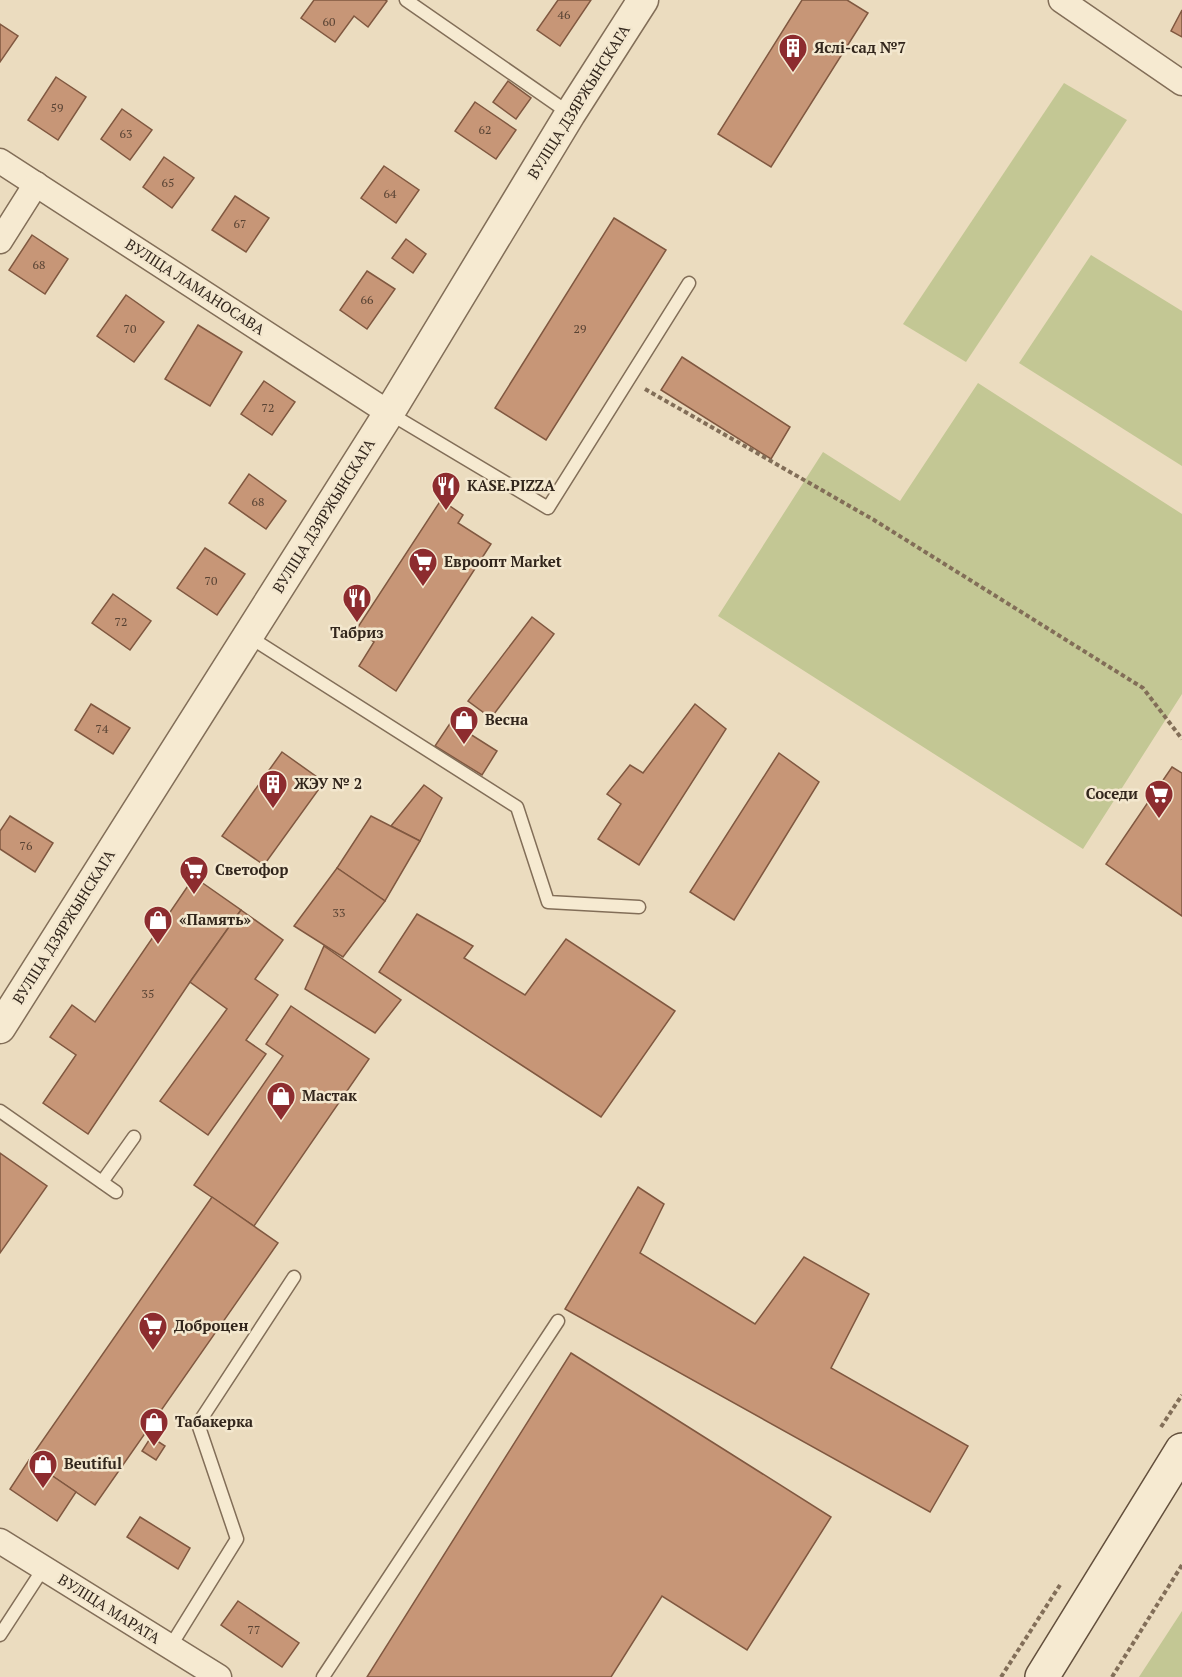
<svg xmlns="http://www.w3.org/2000/svg" width="1182" height="1677" font-family="'PT Serif',serif">
<rect width="100%" height="100%" fill="#ebdcbf"/>
<!-- green -->
<g fill="#c3c794">
<path d="M1064,83L1127,120L966,362L903,324Z"/>
<path d="M1091,255L1182,311V466L1019,363Z"/>
<path d="M978,383L1182,514V694L1083,849L718,616L823,452L900,501Z"/>
<path d="M1182,1611V1677H1139Z"/>
</g>
<!-- building -->
<g fill="#c79677" stroke="#805840" stroke-width="1.5">
<path d="M314,0H385L387,1L368,27L354,16L335,42L301,18Z"/>
<path d="M558,0H591L560,46L537,30Z"/>
<path d="M802,0H847L868,13L771,167L718,134Z"/>
<path d="M1182,10V37L1171,31Z"/>
<path d="M0,24L18,36L0,62Z"/>
<path d="M56,77L86,97L58,140L28,120Z"/>
<path d="M508,81L531,98L516,119L493,102Z"/>
<path d="M475,102L516,130L496,159L455,131Z"/>
<path d="M122,109L152,130L130,160L101,139Z"/>
<path d="M164,157L194,178L172,208L143,187Z"/>
<path d="M384,166L419,190L396,223L361,198Z"/>
<path d="M235,196L269,218L246,252L212,230Z"/>
<path d="M614,218L666,250L546,440L495,408Z"/>
<path d="M32,235L68,259L45,294L9,270Z"/>
<path d="M406,239L426,254L413,273L392,258Z"/>
<path d="M367,271L395,289L367,329L340,310Z"/>
<path d="M126,295L164,322L134,362L97,336Z"/>
<path d="M198,325L242,352L210,406L165,379Z"/>
<path d="M682,357L790,427L771,459L661,390Z"/>
<path d="M264,381L295,402L272,435L241,414Z"/>
<path d="M249,474L286,501L266,529L229,503Z"/>
<path d="M441,500L463,515L458,523L491,544L396,691L359,666L374,642L356,630Z"/>
<path d="M205,548L245,574L217,615L177,588Z"/>
<path d="M113,594L151,621L130,650L92,623Z"/>
<path d="M532,617L554,634L491,718L468,701Z"/>
<path d="M91,704L130,728L113,754L75,730Z"/>
<path d="M695,704L726,729L639,865L598,839L621,804L607,794L630,765L643,773Z"/>
<path d="M451,722L497,751L482,775L435,746Z"/>
<path d="M282,752L324,782L264,865L222,836Z"/>
<path d="M779,753L819,782L734,920L690,892Z"/>
<path d="M1172,767L1182,773V916L1106,864Z"/>
<path d="M424,785L442,798L420,841L391,826Z"/>
<path d="M10,816L53,843L35,872L0,849V831Z"/>
<path d="M371,816L420,841L385,901L337,868Z"/>
<path d="M337,868L385,901L343,957L294,926Z"/>
<path d="M194,877L241,910L190,982L88,1134L43,1103L76,1055L50,1037L72,1005L95,1022Z"/>
<path d="M241,910L283,940L255,979L278,995L246,1040L266,1054L208,1135L160,1101L227,1009L190,982Z"/>
<path d="M417,914L473,946L464,958L525,995L566,939L675,1011L601,1117L379,972Z"/>
<path d="M324,946L401,1000L375,1033L305,989Z"/>
<path d="M291,1006L369,1059L254,1226L194,1185L283,1056L266,1044Z"/>
<path d="M0,1153L47,1186L0,1253Z"/>
<path d="M638,1187L664,1204L640,1253L755,1324L804,1257L869,1294L831,1368L968,1446L930,1512L565,1309Z"/>
<path d="M212,1197L278,1243L95,1505L29,1460Z"/>
<path d="M571,1353L831,1517L747,1650L662,1596L611,1677H367Z"/>
<path d="M151,1437L165,1446L156,1460L142,1451Z"/>
<path d="M29,1460L76,1492L57,1521L10,1489Z"/>
<path d="M140,1517L190,1548L178,1569L127,1537Z"/>
<path d="M238,1601L299,1643L282,1667L221,1625Z"/>
</g>
<g fill="none" stroke-linecap="round" stroke-linejoin="round">
<!-- service casing -->
<g stroke="#826e58" stroke-width="15">
<g id="service">
<path d="M406,0L569,113"/>
<path d="M389,413L548,508L689,283"/>
<path d="M248,636L517,807L548,902L639,907"/>
<path d="M0,1111L116,1192"/>
<path d="M102,1182L134,1137"/>
<path d="M0,1635L43,1569"/>
<path d="M170,1647L237,1539L198,1424L294,1277"/>
<path d="M323,1677L558,1321"/>
</g>
</g>
<!-- minor casing -->
<g stroke="#826e58" stroke-width="27">
<g id="minor">
<path d="M1061,0L1182,83"/>
<path d="M0,161L389,413"/>
<path d="M0,241L36,184"/>
<path d="M0,1541L219,1677"/>
</g>
</g>
<!-- tertiary casing -->
<g stroke="#826e58" stroke-width="33">
<path id="tertiary" d="M0,1028L389,413L570,114L643,0"/>
</g>
<!-- secondary casing -->
<g stroke="#634f3c" stroke-width="36">
<path id="secondary" d="M1042,1677L1182,1450"/>
</g>
<!-- path -->
<g stroke="#826e58" stroke-width="4" stroke-dasharray="4.5 3" stroke-linecap="butt">
<path d="M645,389L874,520L1143,688L1182,739"/>
<path d="M1161,1427L1182,1395"/>
<path d="M1001,1677L1060,1585"/>
<path d="M1112,1677L1182,1565"/>
</g>
<!-- service -->
<use href="#service" stroke="#f6ead1" stroke-width="12"/>
<!-- minor -->
<use href="#minor" stroke="#f6ead1" stroke-width="24"/>
<!-- tertiary -->
<use href="#tertiary" stroke="#f6ead1" stroke-width="30"/>
<!-- secondary -->
<use href="#secondary" stroke="#f6ead1" stroke-width="33"/>
</g>
<!-- icons -->
<defs>
<g id="building-pin" transform="scale(1.5)"><path d="M0 17L-7.5 6A9.5 9.5 0 1 1 7.5 6Z" fill="#8d2c2f" stroke="#f3e7ce"/><path d="M-4-6H4V6H1V3H-1V6H-4ZM-2.5-4.3h1.7v1.8h-1.7ZM.8-4.3h1.7v1.8H.8ZM-2.5-1h1.7V.8h-1.7ZM.8-1h1.7V.8H.8Z" fill="#fff"/></g>
<g id="restaurant-pin" transform="scale(1.5)"><path d="M0 17L-7.5 6A9.5 9.5 0 1 1 7.5 6Z" fill="#8d2c2f" stroke="#f3e7ce"/><path d="M-5-6h1v4h1v-4h1v4h1v-4h1v5L-1.5 .5V6h-2V.5L-5-1ZM5-6V6H3V1.5H1.5Q1.5-4 5-6Z" fill="#fff"/></g>
<g id="supermarket-pin" transform="scale(1.5)"><path d="M0 17L-7.5 6A9.5 9.5 0 1 1 7.5 6Z" fill="#8d2c2f" stroke="#f3e7ce"/><path d="M-6-5.5h2.5l.6 2H6L4.5 2H-2.5L-4.4-4H-6ZM-1.5 3.2a1.3 1.3 0 1 0 .1 0ZM3 3.2a1.3 1.3 0 1 0 .1 0Z" fill="#fff"/></g>
<g id="shop-pin" transform="scale(1.5)"><path d="M0 17L-7.5 6A9.5 9.5 0 1 1 7.5 6Z" fill="#8d2c2f" stroke="#f3e7ce"/><path d="M-5-2.5h2.3a2.7 3.5 0 0 1 5.4 0H5L5.5 6h-11ZM-1.5-2.5h3a1.5 2.3 0 0 0-3 0Z" fill="#fff"/></g>
</defs>
<g fill-rule="evenodd">
<use href="#building-pin" x="793" y="48"/>
<use href="#restaurant-pin" x="446" y="486"/>
<use href="#supermarket-pin" x="423" y="562"/>
<use href="#restaurant-pin" x="357" y="598"/>
<use href="#shop-pin" x="464" y="720"/>
<use href="#building-pin" x="273" y="784"/>
<use href="#supermarket-pin" x="1159" y="794"/>
<use href="#supermarket-pin" x="194" y="870"/>
<use href="#shop-pin" x="158" y="920"/>
<use href="#shop-pin" x="281" y="1096"/>
<use href="#supermarket-pin" x="153" y="1326"/>
<use href="#shop-pin" x="154" y="1422"/>
<use href="#shop-pin" x="43" y="1464"/>
</g>
<g text-anchor="middle" stroke-width="5" stroke-linejoin="round" paint-order="stroke">
<!-- number labels -->
<g font-size="12" fill="#574233">
<text x="564" y="19">46</text>
<text x="329" y="26">60</text>
<text x="57" y="112">59</text>
<text x="485" y="134">62</text>
<text x="126" y="138">63</text>
<text x="168" y="187">65</text>
<text x="390" y="198">64</text>
<text x="240" y="228">67</text>
<text x="39" y="269">68</text>
<text x="367" y="304">66</text>
<text x="130" y="333">70</text>
<text x="580" y="333">29</text>
<text x="268" y="412">72</text>
<text x="258" y="506">68</text>
<text x="211" y="585">70</text>
<text x="121" y="626">72</text>
<text x="102" y="733">74</text>
<text x="26" y="850">76</text>
<text x="339" y="917">33</text>
<text x="148" y="998">35</text>
<text x="254" y="1634">77</text>
</g>
<!-- poi labels -->
<g font-size="15" font-weight="bold" fill="#32261c" stroke="#f3e7ce" text-anchor="start">
<text x="814" y="53">Яслі-сад №7</text>
<text x="467" y="491">KASE.PIZZA</text>
<text x="444" y="567">Евроопт Market</text>
<text x="357" y="638" text-anchor="middle">Табриз</text>
<text x="485" y="725">Весна</text>
<text x="294" y="789">ЖЭУ № 2</text>
<text x="1138" y="799" text-anchor="end">Соседи</text>
<text x="215" y="875">Светофор</text>
<text x="179" y="925">«Память»</text>
<text x="302" y="1101">Мастак</text>
<text x="174" y="1331">Доброцен</text>
<text x="175" y="1427">Табакерка</text>
<text x="64" y="1469">Beutiful</text>
</g>
<!-- street labels -->
<g font-size="15" fill="#32261c" stroke="#f3e7ce">
<text transform="translate(579 102) rotate(-58)" y="5">ВУЛІЦА ДЗЯРЖЫНСКАГА</text>
<text transform="translate(195 287) rotate(33)" y="5">ВУЛІЦА ЛАМАНОСАВА</text>
<text transform="translate(324 516) rotate(-58)" y="5">ВУЛІЦА ДЗЯРЖЫНСКАГА</text>
<text transform="translate(64 927) rotate(-58)" y="5">ВУЛІЦА ДЗЯРЖЫНСКАГА</text>
<text transform="translate(109 1609) rotate(32)" y="5">ВУЛІЦА МАРАТА</text>
</g>
</g>
</svg>
